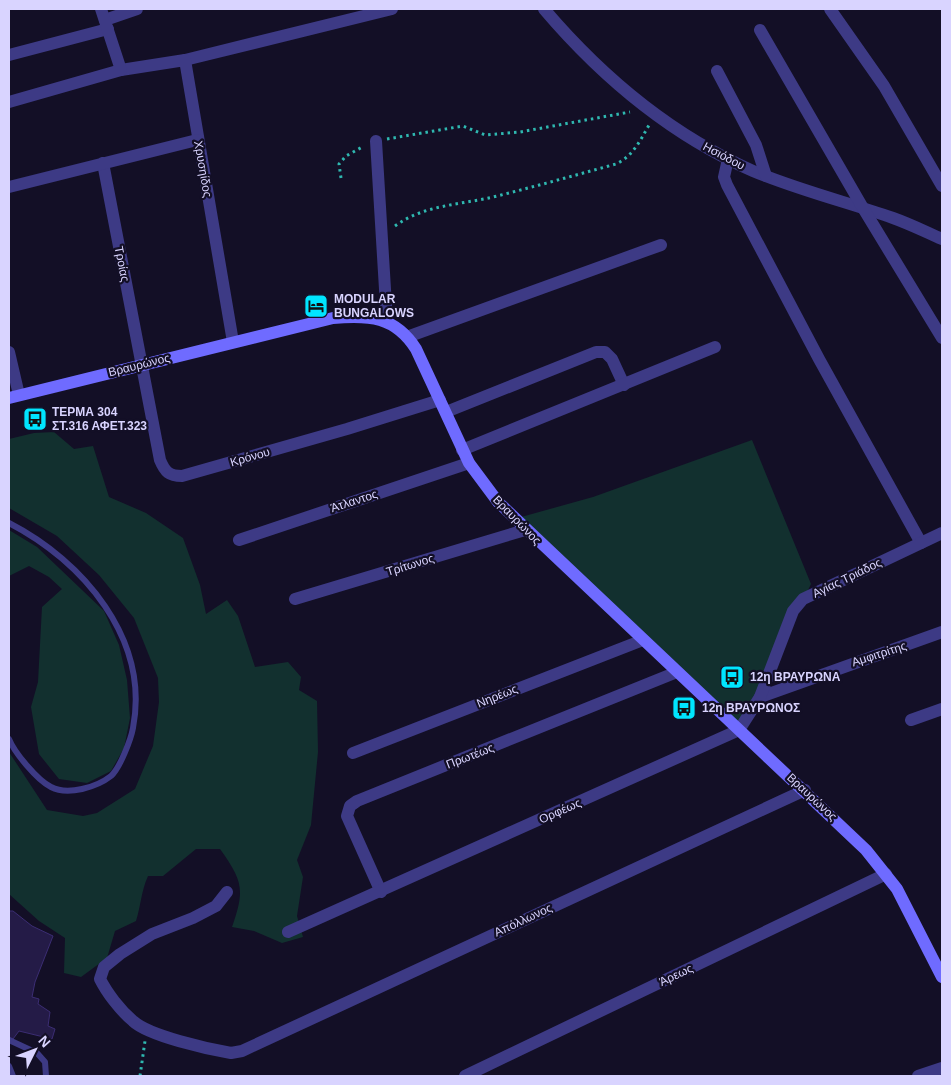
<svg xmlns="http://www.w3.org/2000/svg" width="951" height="1085" font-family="Helvetica,sans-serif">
<rect width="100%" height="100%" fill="#130f26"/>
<!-- green -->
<g fill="#12302f">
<path d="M54,432L74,449L93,446L109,497L146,513L183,538L200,585L206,614L227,600L238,616L255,667L288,662L301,677L299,690L317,701L318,752L311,825L297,860L303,877L297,916L303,937L282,943L254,931L232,927C245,890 243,881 220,849H196L163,876H148C141,892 141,905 136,921L115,931L107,958L81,977L64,973L65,938L39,921L9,894V752L47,810L83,816L97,813L135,789L153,746L159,702L158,678L134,618L99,575L57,536L9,508V439L34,433Z"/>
<path d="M752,440L811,584L739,730L514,519L593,497Z"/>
<path d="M9,530L37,547L104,611L119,645L127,680L130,718L124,748L111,771L87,783L59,779L39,754L31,707L38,682L42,607L62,589L49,577L29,566L9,576Z"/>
</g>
<!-- building -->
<path fill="#241b47" stroke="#3b2d73" d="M9,911H13L32,926L53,936L35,982L32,997L39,999L38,1004L50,1012L48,1026L55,1029L52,1039L19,1031L13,1039L9,1037Z"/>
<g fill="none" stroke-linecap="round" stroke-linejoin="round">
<!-- path -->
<g stroke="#2fb8b0" stroke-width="3" stroke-dasharray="2.5 4" stroke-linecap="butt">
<path d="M387,139L463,126L485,135L520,132L630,112"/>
<path d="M341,178L339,164L346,156L364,146"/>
<path d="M395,226C425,204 462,205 497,196C537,186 576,175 616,164C633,156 640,141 649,125"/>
<path d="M140,1076L145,1041"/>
</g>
<!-- lane -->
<g stroke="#3d3a85" stroke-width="6">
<path d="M9,523C83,561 150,639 133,728C131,739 120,768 111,776C97,787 68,796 51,787C37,780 14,752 9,739"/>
<path d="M9,1040L37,1053L45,1062L46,1076"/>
<path d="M9,1066L13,1076"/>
</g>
<!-- street -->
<g stroke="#3d3a85" stroke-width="12">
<path d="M544,9C601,76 671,135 753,171C798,190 847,202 893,218C910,224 926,232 942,239"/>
<path d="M830,9L884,86L942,186"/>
<path d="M105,20L137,9"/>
<path d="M760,30L863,208L942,338"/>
<path d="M9,55L108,29"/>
<path d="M185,60L392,9"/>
<path d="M121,70L185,60L233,342"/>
<path d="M717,71L756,145L766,176"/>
<path d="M9,102L121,70L101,9"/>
<path d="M376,141L387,322"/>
<path d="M728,159L724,177L727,185L819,359L921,543"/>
<path d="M103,163L160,460C165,472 169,476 182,476L347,429L440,400"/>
<path d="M9,187L197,140"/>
<path d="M407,337L661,245"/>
<path d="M9,352L19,395"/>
<path d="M446,412L596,352H605L612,359L624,385"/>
<path d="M462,450L715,347"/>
<path d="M239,540L469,463"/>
<path d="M295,599L525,530"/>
<path d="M760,697L942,632"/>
<path d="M911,720L942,709"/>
<path d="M353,753L643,640"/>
<path d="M227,892L216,906L193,918L152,934L120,954L104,967L100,979C107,993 120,1010 133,1021C149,1036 208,1049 231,1053L242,1051L805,790"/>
<path d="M381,892L347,816L350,806L357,801L677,672"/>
<path d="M288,932L739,730L760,697L793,611L803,599L942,533"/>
<path d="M465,1076L886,874"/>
<path d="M918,1076L942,1068"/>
</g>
<!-- secondary -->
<path stroke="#6f6bff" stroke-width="12" d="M9,398L333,318C369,315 395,316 416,349L469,463L498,502L866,850L897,889L942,977"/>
</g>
<!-- icons -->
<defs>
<g id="hotel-square" transform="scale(1.25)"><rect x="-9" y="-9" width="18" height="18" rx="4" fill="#00e5ff" stroke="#130f26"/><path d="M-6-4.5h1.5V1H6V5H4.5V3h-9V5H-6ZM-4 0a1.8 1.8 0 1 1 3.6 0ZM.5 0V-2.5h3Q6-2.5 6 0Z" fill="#111"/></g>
<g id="bus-square" transform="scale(1.25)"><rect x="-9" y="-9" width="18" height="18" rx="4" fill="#00e5ff" stroke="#130f26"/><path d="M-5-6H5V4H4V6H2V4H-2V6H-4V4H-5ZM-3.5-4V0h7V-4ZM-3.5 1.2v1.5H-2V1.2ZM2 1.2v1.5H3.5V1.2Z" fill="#111"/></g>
</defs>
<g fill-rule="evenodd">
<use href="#hotel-square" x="316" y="306"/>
<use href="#bus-square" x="35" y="419"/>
<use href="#bus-square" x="732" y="677"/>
<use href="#bus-square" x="684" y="708"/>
</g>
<g text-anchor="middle" stroke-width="4.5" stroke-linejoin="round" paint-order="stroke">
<!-- street labels -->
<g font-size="12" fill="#d9d4ff" stroke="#130f26">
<text transform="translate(724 156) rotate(28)" y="4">Ησιόδου</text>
<text transform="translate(203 169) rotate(80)" y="4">Χρυσηίδος</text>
<text transform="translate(122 264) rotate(79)" y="4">Τροίας</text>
<text transform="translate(139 365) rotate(-14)" y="4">Βραυρώνος</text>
<text transform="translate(250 457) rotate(-16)" y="4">Κρόνου</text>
<text transform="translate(354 501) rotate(-18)" y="4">Άτλαντος</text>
<text transform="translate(517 520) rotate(46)" y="4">Βραυρώνος</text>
<text transform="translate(410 565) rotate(-17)" y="4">Τρίτωνος</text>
<text transform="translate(847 578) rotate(-26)" y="4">Αγίας Τριάδος</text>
<text transform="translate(879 654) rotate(-18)" y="4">Αμφιτρίτης</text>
<text transform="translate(497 696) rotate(-22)" y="4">Νηρέως</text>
<text transform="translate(470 756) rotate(-21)" y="4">Πρωτέως</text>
<text transform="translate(812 797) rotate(43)" y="4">Βραυρώνος</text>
<text transform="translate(560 811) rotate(-24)" y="4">Ορφέως</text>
<text transform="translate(523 920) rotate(-25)" y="4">Απόλλωνος</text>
<text transform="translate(676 975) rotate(-26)" y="4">Άρεως</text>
</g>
<!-- poi labels -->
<g font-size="12" font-weight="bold" fill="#d9d4ff" stroke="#130f26" text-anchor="start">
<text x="334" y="303">MODULAR<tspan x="334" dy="14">BUNGALOWS</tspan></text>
<text x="52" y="416">ΤΕΡΜΑ 304<tspan x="52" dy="14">ΣΤ.316 ΑΦΕΤ.323</tspan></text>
<text x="750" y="681">12η ΒΡΑΥΡΩΝΑ</text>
<text x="702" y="712">12η ΒΡΑΥΡΩΝΟΣ</text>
</g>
</g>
<!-- border -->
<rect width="951" height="1085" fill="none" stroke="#d9d4ff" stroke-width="20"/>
<!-- north arrow -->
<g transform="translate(35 1050) rotate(48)" stroke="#130f26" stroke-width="4" paint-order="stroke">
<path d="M0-4L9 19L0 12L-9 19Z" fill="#d9d4ff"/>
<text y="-8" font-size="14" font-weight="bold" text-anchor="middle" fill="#d9d4ff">N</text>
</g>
</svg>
